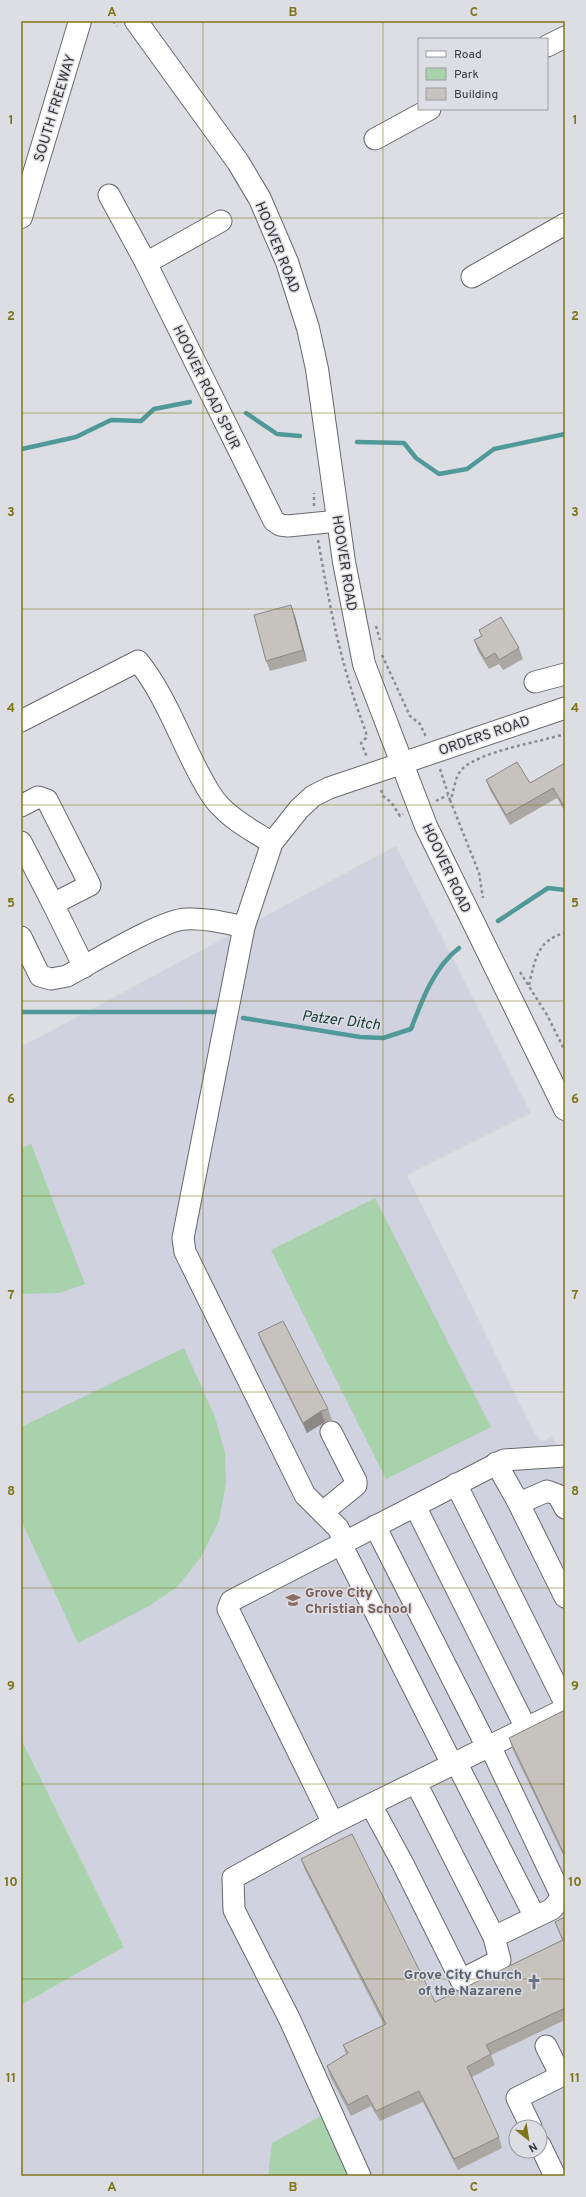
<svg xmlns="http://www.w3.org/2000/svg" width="586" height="2197" font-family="Overpass,sans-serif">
<rect width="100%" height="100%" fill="#dddee4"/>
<!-- built -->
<path fill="#d0d2df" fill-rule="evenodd" d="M396,846L531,1113L407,1175L534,1432L542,1442L552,1436L565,1460V2176H21V2005L124,1947L21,1739V1047ZM516,2127H540V2151H516Z"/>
<!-- green -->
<g fill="#a8d2ac">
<path d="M31,1144L85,1284L59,1293L21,1294V1148Z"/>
<path d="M375,1198L491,1427L386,1479L271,1250Z"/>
<path d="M184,1348L215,1417L225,1453L226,1483L219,1521L201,1557L177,1587L149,1606L78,1643L21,1520V1427Z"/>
<path d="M21,1739L124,1947L21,2005Z"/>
<path d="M323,2115L352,2176H268L272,2143Z"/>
</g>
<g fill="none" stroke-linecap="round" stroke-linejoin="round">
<!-- stream -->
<g stroke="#509999" stroke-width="4.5">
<path d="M246,413L277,434L300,436"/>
<path d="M357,442L404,443L416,458L439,474L467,469L494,449L565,434"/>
<path d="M22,449L76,437L111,420L141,421L154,409L190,402"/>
<path d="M498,921L548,888L565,890"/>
<path d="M21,1012H217"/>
<path d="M243,1018L360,1037L383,1038L411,1029C422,1000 434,967 459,948"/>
</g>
<!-- minor casing -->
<g stroke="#68696d" stroke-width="23">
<g id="minor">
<path d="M547,46L565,37"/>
<path d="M375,139L430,109"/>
<path d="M109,195L146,263L274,521L280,525L288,526L338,521"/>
<path d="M146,263L221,221"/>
<path d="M472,277L565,224"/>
<path d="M535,682L565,674"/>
<path d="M21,721L138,661C170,701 183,750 210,793C224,816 250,829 272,843"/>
<path d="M21,806L38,797L47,800L90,885L53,904L84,967"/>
<path d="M21,842L53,904"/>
<path d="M21,937L40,976L51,979L67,976C91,963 163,919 186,919C206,918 225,923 244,927"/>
<path d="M496,1463L517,1500L524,1501L547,1491L558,1495L565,1508"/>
<path d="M456,1484L565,1703"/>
<path d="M517,1500L565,1597"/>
<path d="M415,1506L526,1728"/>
<path d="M323,1512L356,1485V1481L331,1432"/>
<path d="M375,1526L487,1747"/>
<path d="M345,1542L338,1528L305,1495L185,1252L183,1238L244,927L272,843L299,809L313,796L329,788L565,708"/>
<path d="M341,1544L452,1764"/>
<path d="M456,1762L535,1917"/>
<path d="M416,1783L494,1937"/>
<path d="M371,1805L403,1864L461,1980L500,1960L494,1937L552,1909L562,1897L490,1746"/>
<path d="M333,1823L228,1609L231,1601L504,1460L565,1456"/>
<path d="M546,2046L561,2076"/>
<path d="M531,2127L517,2098L565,2074"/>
<path d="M540,2145L555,2176"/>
<path d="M360,2176L290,2020L234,1910L233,1878L333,1823L565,1709"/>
</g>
</g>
<!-- major casing -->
<g stroke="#68696d" stroke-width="24">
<path id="major" d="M136,21L238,162L260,199L287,262L308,328L317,369L344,562L364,664L426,826L565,1109"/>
</g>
<!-- highway casing -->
<g stroke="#68696d" stroke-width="24">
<path id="highway" d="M21,217L80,21"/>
</g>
<!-- path -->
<g stroke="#8b8b90" stroke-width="2.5" stroke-dasharray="3 3" stroke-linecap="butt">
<path d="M113,21L117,26"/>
<path d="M314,506V493"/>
<path d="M318,540C330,608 341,667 366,732V738L361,743L367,757"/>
<path d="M376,626L380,640"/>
<path d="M382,655L410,716L420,724L426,737"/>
<path d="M440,769L450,800C455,791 454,777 462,769C481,751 539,742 565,734"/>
<path d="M381,790L383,796L391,802L400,816L403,814"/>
<path d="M450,800L479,873L483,898"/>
<path d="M436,801L448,795"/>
<path d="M520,972L547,1015L565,1051"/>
<path d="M529,985C535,960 537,940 565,933"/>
</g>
<!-- minor -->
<use href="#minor" stroke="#fff" stroke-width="21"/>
<!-- major -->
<use href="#major" stroke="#fff" stroke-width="22"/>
<!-- highway -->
<use href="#highway" stroke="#fff" stroke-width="22"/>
</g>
<!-- wall -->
<g fill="#aaa7a3">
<path d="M295,616L307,661L270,671L266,661Z"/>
<path d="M479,630L519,648L523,659L503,670L499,664L489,669L478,651L474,640L481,636Z"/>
<path d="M565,763V812L557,798L510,825L490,790L486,780L530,783Z"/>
<path d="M258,1333L328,1409L332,1420L325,1422L307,1433L262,1344Z"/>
<path d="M565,1710V1859L512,1748L509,1738Z"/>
<path d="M301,1859L435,2002L562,1940L555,1922L565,1917V2020L491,2055L495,2065L472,2077L499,2137L502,2148L458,2170L423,2102L380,2121L371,2106L351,2116L330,2076L327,2066L346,2054L343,2045L384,2025L305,1870Z"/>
</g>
<!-- shaded-wall -->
<g fill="#8b8885">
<path d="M291,605L295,616L307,661L303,650Z"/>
<path d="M321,1411L325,1422L307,1433L303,1423Z"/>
</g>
<!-- building -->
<g fill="#c6c2be" stroke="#8b8885">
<path d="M291,605L303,650L266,661L254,615Z"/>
<path d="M501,617L519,648L499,660L495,653L485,659L474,640L482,636L479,630Z"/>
<path d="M517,762L530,783L565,763V808L553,788L506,815L486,780Z"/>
<path d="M283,1321L328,1409L321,1411L303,1423L258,1333Z"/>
<path d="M565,1710V1856L509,1738Z"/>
<path d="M352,1834L435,2002L563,1940L555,1922L565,1917V2008L486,2045L491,2054L467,2067L499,2137L454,2159L419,2091L376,2111L367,2095L348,2105L327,2066L348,2053L343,2045L386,2024L301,1859Z"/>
</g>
<!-- grid -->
<path fill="none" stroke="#7d7518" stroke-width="1" stroke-opacity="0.55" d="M203,21V2176M383,21V2176M21,218H565M21,413H565M21,609H565M21,805H565M21,1001H565M21,1196H565M21,1392H565M21,1588H565M21,1784H565M21,1979H565"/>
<!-- icons -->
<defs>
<g id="school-bare" transform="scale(1.2)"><path d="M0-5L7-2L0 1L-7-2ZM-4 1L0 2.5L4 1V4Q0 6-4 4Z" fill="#8d6e63" stroke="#dddee4" stroke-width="2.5" paint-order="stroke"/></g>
<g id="church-bare" transform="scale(1.2)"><path d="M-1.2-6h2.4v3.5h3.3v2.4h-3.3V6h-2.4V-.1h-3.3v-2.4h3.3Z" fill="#6b7280" stroke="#dddee4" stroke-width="2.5" paint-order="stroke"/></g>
</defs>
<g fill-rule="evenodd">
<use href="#school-bare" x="293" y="1600"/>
<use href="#church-bare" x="534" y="1982"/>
</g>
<g text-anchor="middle" stroke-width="3" stroke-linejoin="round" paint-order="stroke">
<!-- street labels -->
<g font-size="14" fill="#37373a" stroke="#dddee4">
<text transform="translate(54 108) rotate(-73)" y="5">SOUTH FREEWAY</text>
<text transform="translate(278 247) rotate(68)" y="5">HOOVER ROAD</text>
<text transform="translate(207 387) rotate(64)" y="5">HOOVER ROAD SPUR</text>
<text transform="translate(345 563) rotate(81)" y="5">HOOVER ROAD</text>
<text transform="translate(484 735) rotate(-19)" y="5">ORDERS ROAD</text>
<text transform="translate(447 868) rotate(65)" y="5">HOOVER ROAD</text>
</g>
<!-- education labels -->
<g font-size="14" font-weight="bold" fill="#785e54" stroke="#dddee4" text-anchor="start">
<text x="305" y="1597">Grove City<tspan x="305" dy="16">Christian School</tspan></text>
</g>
<!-- worship labels -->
<g font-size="14" font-weight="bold" fill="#5b616d" stroke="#dddee4" text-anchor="end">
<text x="522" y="1979">Grove City Church<tspan x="522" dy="16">of the Nazarene</tspan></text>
</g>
<!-- water labels -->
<g font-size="15" font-style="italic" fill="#153939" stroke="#dddee4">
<text transform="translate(341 1020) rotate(7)" y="5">Patzer Ditch</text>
</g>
</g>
<!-- border -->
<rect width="586" height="2197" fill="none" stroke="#dddee4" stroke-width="44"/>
<!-- legend -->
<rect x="418" y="38" width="130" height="72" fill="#dddee4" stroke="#9b9ba0"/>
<rect x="426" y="51" width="20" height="6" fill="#ffffff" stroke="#9b9ba0"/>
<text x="454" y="58" font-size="12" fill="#37373a">Road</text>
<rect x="426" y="68" width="20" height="12" fill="#a8d2ac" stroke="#9b9ba0"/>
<text x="454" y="78" font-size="12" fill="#37373a">Park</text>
<rect x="426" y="88" width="20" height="12" fill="#c6c2be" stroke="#9b9ba0"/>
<text x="454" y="98" font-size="12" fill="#37373a">Building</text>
<!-- north arrow -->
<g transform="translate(528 2139) rotate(150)"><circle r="19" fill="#dddee4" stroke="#9b9ba0"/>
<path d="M0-3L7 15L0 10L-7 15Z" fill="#7d7518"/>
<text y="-6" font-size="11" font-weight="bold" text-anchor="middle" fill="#37373a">N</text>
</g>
<rect x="22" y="22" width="542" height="2153" fill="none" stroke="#7d7518" stroke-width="1.5"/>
<g font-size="13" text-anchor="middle" font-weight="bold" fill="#7d7518">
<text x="112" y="16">A</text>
<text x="293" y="16">B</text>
<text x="474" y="16">C</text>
<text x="11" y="124">1</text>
<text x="575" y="124">1</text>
<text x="11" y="320">2</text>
<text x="575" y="320">2</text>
<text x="11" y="516">3</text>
<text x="575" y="516">3</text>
<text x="11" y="712">4</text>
<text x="575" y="712">4</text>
<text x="11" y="907">5</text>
<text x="575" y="907">5</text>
<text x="11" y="1103">6</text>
<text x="575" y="1103">6</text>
<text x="11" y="1299">7</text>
<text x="575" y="1299">7</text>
<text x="11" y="1495">8</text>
<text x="575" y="1495">8</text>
<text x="11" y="1690">9</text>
<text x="575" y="1690">9</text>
<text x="11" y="1886">10</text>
<text x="575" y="1886">10</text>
<text x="11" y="2082">11</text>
<text x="575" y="2082">11</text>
<text x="112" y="2191">A</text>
<text x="293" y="2191">B</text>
<text x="474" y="2191">C</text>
</g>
</svg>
